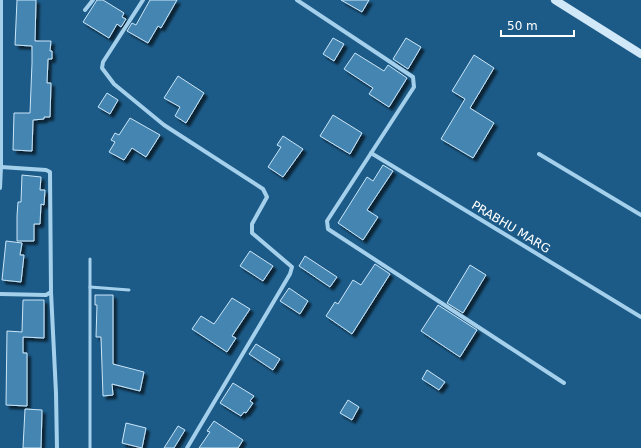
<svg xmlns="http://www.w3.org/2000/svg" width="641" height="448" font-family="'DejaVu Sans',sans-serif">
<defs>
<filter id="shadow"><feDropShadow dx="3.5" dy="3.5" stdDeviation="1" flood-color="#0009"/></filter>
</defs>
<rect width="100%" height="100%" fill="#1c5b88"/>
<!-- building -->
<g fill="#4485b1" stroke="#cae6f9" filter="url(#shadow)">
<path d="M17,0H36L35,41H51L50,51H52V59H48L47,83H51L50,117H44V119L33,120L32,151L13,150L14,113H30L32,63V46L15,45Z"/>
<path d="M97,0H103L124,13L122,17L126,19L121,27L117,24L109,38L83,22Z"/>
<path d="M150,0H177L161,28L158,26L148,43L127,31L132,23L136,25Z"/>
<path d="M341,0H369L362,12Z"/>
<path d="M333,38L344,44L334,61L323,54Z"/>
<path d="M406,38L421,47L408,69L393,59Z"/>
<path d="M355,53L384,71L388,65L407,78L389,107L369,94L373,88L344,69Z"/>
<path d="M474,55L494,68L470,108L494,123L473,158L441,139L465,99L452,91Z"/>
<path d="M178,76L204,93L186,123L175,116L180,107L164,98Z"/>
<path d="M107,93L118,100L110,114L98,107Z"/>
<path d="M333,115L362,133L350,154L320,136Z"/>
<path d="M130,118L160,135L146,157L132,148L124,160L109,152L115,142L111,140L115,133L119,135Z"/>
<path d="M283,136L303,149L283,177L268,167L281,147L277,145Z"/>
<path d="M383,165L393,171L367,210L378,217L363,240L338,223L367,177L373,181Z"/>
<path d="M22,175L41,177L40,190H45L44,205L41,204L40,224H34V241H17V216L18,202H21Z"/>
<path d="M6,241L22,243L20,255H24L21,282L2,280Z"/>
<path d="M250,251L273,266L263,281L240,266Z"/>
<path d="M305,256L337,277L330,287L299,266Z"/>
<path d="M375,264L390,274L352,334L326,316L335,302L338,304L353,280L361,285Z"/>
<path d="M470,265L486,275L463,313L447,303Z"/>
<path d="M289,288L308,301L300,314L280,301Z"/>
<path d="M95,295H113V364L144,372L140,391L112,384L113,395L103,396L101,337H96L97,305H95Z"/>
<path d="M232,298L250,309L232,336L236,338L227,352L192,329L201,316L214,324Z"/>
<path d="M23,300H44V338L23,337V353H27V406L6,405L7,331L22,332Z"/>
<path d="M438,305L477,330L460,357L421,331Z"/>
<path d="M256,344L280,359L273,370L249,354Z"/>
<path d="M427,370L445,382L439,390L422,379Z"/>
<path d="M233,383L254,396L250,401L253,403L246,413L244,412L241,416L220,403Z"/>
<path d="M348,400L359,407L352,420L340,413Z"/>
<path d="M25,409L42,410L41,448H23Z"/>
<path d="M214,421L243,440L238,448H199L210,432L207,431Z"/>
<path d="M126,423L146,428L142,448L122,443Z"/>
<path d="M178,426L185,430L174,448H164Z"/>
</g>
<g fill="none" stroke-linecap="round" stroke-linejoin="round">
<!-- lane -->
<g stroke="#a5d0ec" stroke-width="3">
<path d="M90,259V448"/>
<path d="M90,287L129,290"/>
</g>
<!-- street -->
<g stroke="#a5d0ec" stroke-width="4">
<path d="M143,0L103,62L102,68L114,84L164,125L263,189L267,197L252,224V233L292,267L290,274L187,448"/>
<path d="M297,0L413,77L414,87L327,221L328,229L564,383"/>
<path d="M85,10L93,0"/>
<path d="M371,153L641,317"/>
<path d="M539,154L641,215"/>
<path d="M1,167V0"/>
<path d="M0,188L1,167L46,170L50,172L51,292L46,295L0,294"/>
<path d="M51,292L56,393L57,448"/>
</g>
<!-- secondary -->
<path stroke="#d1e8f9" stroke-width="8" d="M555,0L641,54"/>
</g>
<g text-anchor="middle" stroke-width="3" stroke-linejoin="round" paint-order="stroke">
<!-- street labels -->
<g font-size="12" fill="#fff" stroke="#1c5b88">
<text transform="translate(511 227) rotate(31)" y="4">PRABHU MARG</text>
</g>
</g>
<!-- scale -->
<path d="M501 30v6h73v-6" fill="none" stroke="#ffffff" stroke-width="2"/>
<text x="507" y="30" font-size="12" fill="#ffffff" stroke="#1c5b88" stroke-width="3" paint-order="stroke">50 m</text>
</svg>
